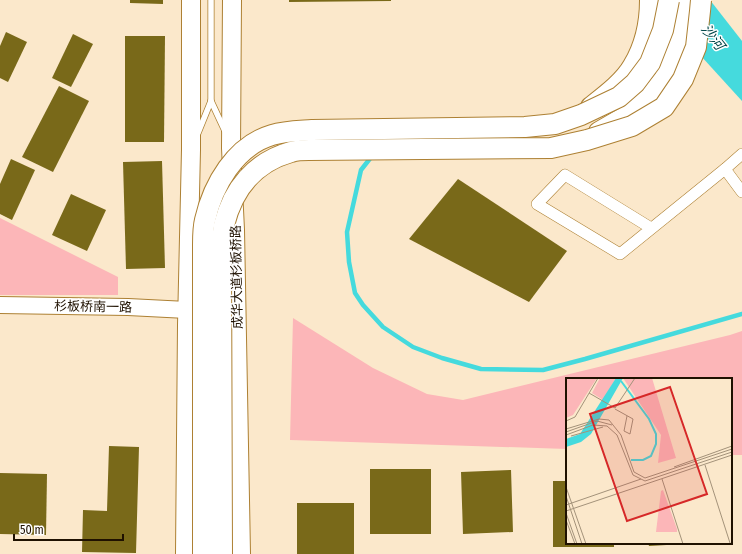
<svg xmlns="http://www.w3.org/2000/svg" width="742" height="554" font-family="'Fira Sans Condensed','Noto Sans SC',sans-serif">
<rect width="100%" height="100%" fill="#fbe8cb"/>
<!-- green -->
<g fill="#fcb6b8">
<path d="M0,218L118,277V295H0Z"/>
<path d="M293,318L373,368L427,394L463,400L730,335L742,331V455H731V379H567V449L290,440Z"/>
</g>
<!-- water -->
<path fill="#45dadd" d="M650,0H710L742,41V101Z"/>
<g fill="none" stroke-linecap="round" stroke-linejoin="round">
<!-- stream -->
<path stroke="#45dadd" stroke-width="4.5" d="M372,156L361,170L347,232L349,262L355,293L363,305L383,327L413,347L442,358L481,369L543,370L585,359L742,314"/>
</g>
<!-- building -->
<g fill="#796919">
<path d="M130,0H163V4L130,3Z"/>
<path d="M289,0H391V1L289,2Z"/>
<path d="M6,32L27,42L8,82L0,78V46Z"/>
<path d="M73,34L93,44L71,87L52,78Z"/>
<path d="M125,36H165L164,142H125Z"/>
<path d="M59,86L89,101L53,172L22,157Z"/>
<path d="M11,159L35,170L12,220L0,214V184Z"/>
<path d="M162,161L165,268L126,269L123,162Z"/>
<path d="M458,179L567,251L529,302L409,239Z"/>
<path d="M71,194L106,210L87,251L52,235Z"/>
<path d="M109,446L139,447L136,553L82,552L83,510L107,511Z"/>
<rect x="370" y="469" width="61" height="65"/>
<path d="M511,470L513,532L463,534L461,472Z"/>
<path d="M0,473L47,474L46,535L0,534Z"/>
<path d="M553,481H567V543H614V547H553Z"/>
<rect x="297" y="503" width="57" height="51"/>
<path d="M648,543H684V544L649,546Z"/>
</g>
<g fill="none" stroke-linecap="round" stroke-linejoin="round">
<!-- lane casing -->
<g stroke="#ad8033" stroke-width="7">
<g id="lane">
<path d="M211,101L225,131"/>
<path d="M198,133L211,101V0"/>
</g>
</g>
<!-- street casing -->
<g stroke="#ad8033" stroke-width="12">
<g id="street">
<path d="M742,154L725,169L742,192"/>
<path d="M651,228L565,175L537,204L620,254L725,169"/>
</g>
</g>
<!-- secondary casing -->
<g stroke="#ad8033" stroke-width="18">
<path id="secondary" d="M0,305L128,307L187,310"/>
</g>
<!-- primary casing -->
<g stroke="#ad8033" stroke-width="20">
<g id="primary">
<path d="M232,0L231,148L235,230L241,554"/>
<path d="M185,554L187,325L191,150V0"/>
</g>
</g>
<!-- highway casing -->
<g stroke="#ad8033" stroke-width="22">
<g id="highway">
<path d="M591,107C605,96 624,82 633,66C645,46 650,22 650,0"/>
<path d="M599,132L625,117L648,99L664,79L674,55L683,28L684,0"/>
</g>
</g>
<!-- lane -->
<use href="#lane" stroke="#fff" stroke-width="5.5"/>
<!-- street -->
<use href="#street" stroke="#fff" stroke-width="11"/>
<!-- secondary -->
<use href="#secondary" stroke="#fff" stroke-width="16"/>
<!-- primary -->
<use href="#primary" stroke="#fff" stroke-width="18"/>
<!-- highway -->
<use href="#highway" stroke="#fff" stroke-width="20"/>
<!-- highway-bridge casing -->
<g stroke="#ad8033" stroke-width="22" stroke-linecap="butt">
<g id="highway-bridge">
<path d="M203,554V245C203,237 203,228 205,220C213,185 235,146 272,135C285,131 298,131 312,130L525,127L555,124L581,115L619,97L635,83L650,63L663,30L669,0"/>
<path d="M222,554L221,246C222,239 223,232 224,225C233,189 255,162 291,152C297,150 303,150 309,150L551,148L587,140L632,126L664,107L683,79L696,47L700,11L701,0"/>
</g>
</g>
<!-- highway-bridge -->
<use href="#highway-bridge" stroke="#fff" stroke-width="20"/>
</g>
<g text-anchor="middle" stroke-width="3" stroke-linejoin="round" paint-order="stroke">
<!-- street labels -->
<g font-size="13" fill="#1f1100" stroke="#fff">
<text transform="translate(236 277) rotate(-91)" y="5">成华大道杉板桥路</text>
<text transform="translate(93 306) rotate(1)" y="5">杉板桥南一路</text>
</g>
<!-- water labels -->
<g font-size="14" font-style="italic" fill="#04484a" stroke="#fff">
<text transform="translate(713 37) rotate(52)" y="5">沙河</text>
</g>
</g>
<!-- overview -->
<g transform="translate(566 378)">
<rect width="166" height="166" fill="#fbe8cb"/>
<path d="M0,0H31L7,37L0,40ZM34,0H50L37,22L26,15ZM57,0H86L110,80L92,85L95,57ZM97,112L111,151V154H90L95,113Z" fill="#fcb6b8"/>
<path d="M50,0H57L25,56L15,64L0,69V61L14,56Z" fill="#45dadd"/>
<path fill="none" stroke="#45dadd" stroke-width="2" d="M55,3L83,41L90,56V66L85,78L77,82H65"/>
<path fill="none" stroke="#a3927a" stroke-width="1" d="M23,15L49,30L69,0M49,31L67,41L64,56L58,53L61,38M0,43L9,39L32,0M0,51L33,41L43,42L55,57L68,94L79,100L166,71M0,54L31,43L46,47M0,57L27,47L41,48L51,57L67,97L79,103L166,74M5,58L37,49M139,87L164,165M108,89L166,68M96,101L117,166M0,109L20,166M0,118L16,166M0,127L75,101M0,133L166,77M0,135L11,166M0,142L9,166"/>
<path fill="#d62828" fill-opacity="0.15" stroke="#d62828" stroke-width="2" d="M104,9L141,116L61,143L24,36Z"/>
<rect width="166" height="166" fill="none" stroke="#1f1100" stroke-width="2"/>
</g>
<!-- scale -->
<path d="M14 534v6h109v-6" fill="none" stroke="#1f1100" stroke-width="2"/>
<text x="20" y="534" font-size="12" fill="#1f1100" stroke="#ffffff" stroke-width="3" paint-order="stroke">50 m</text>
</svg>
